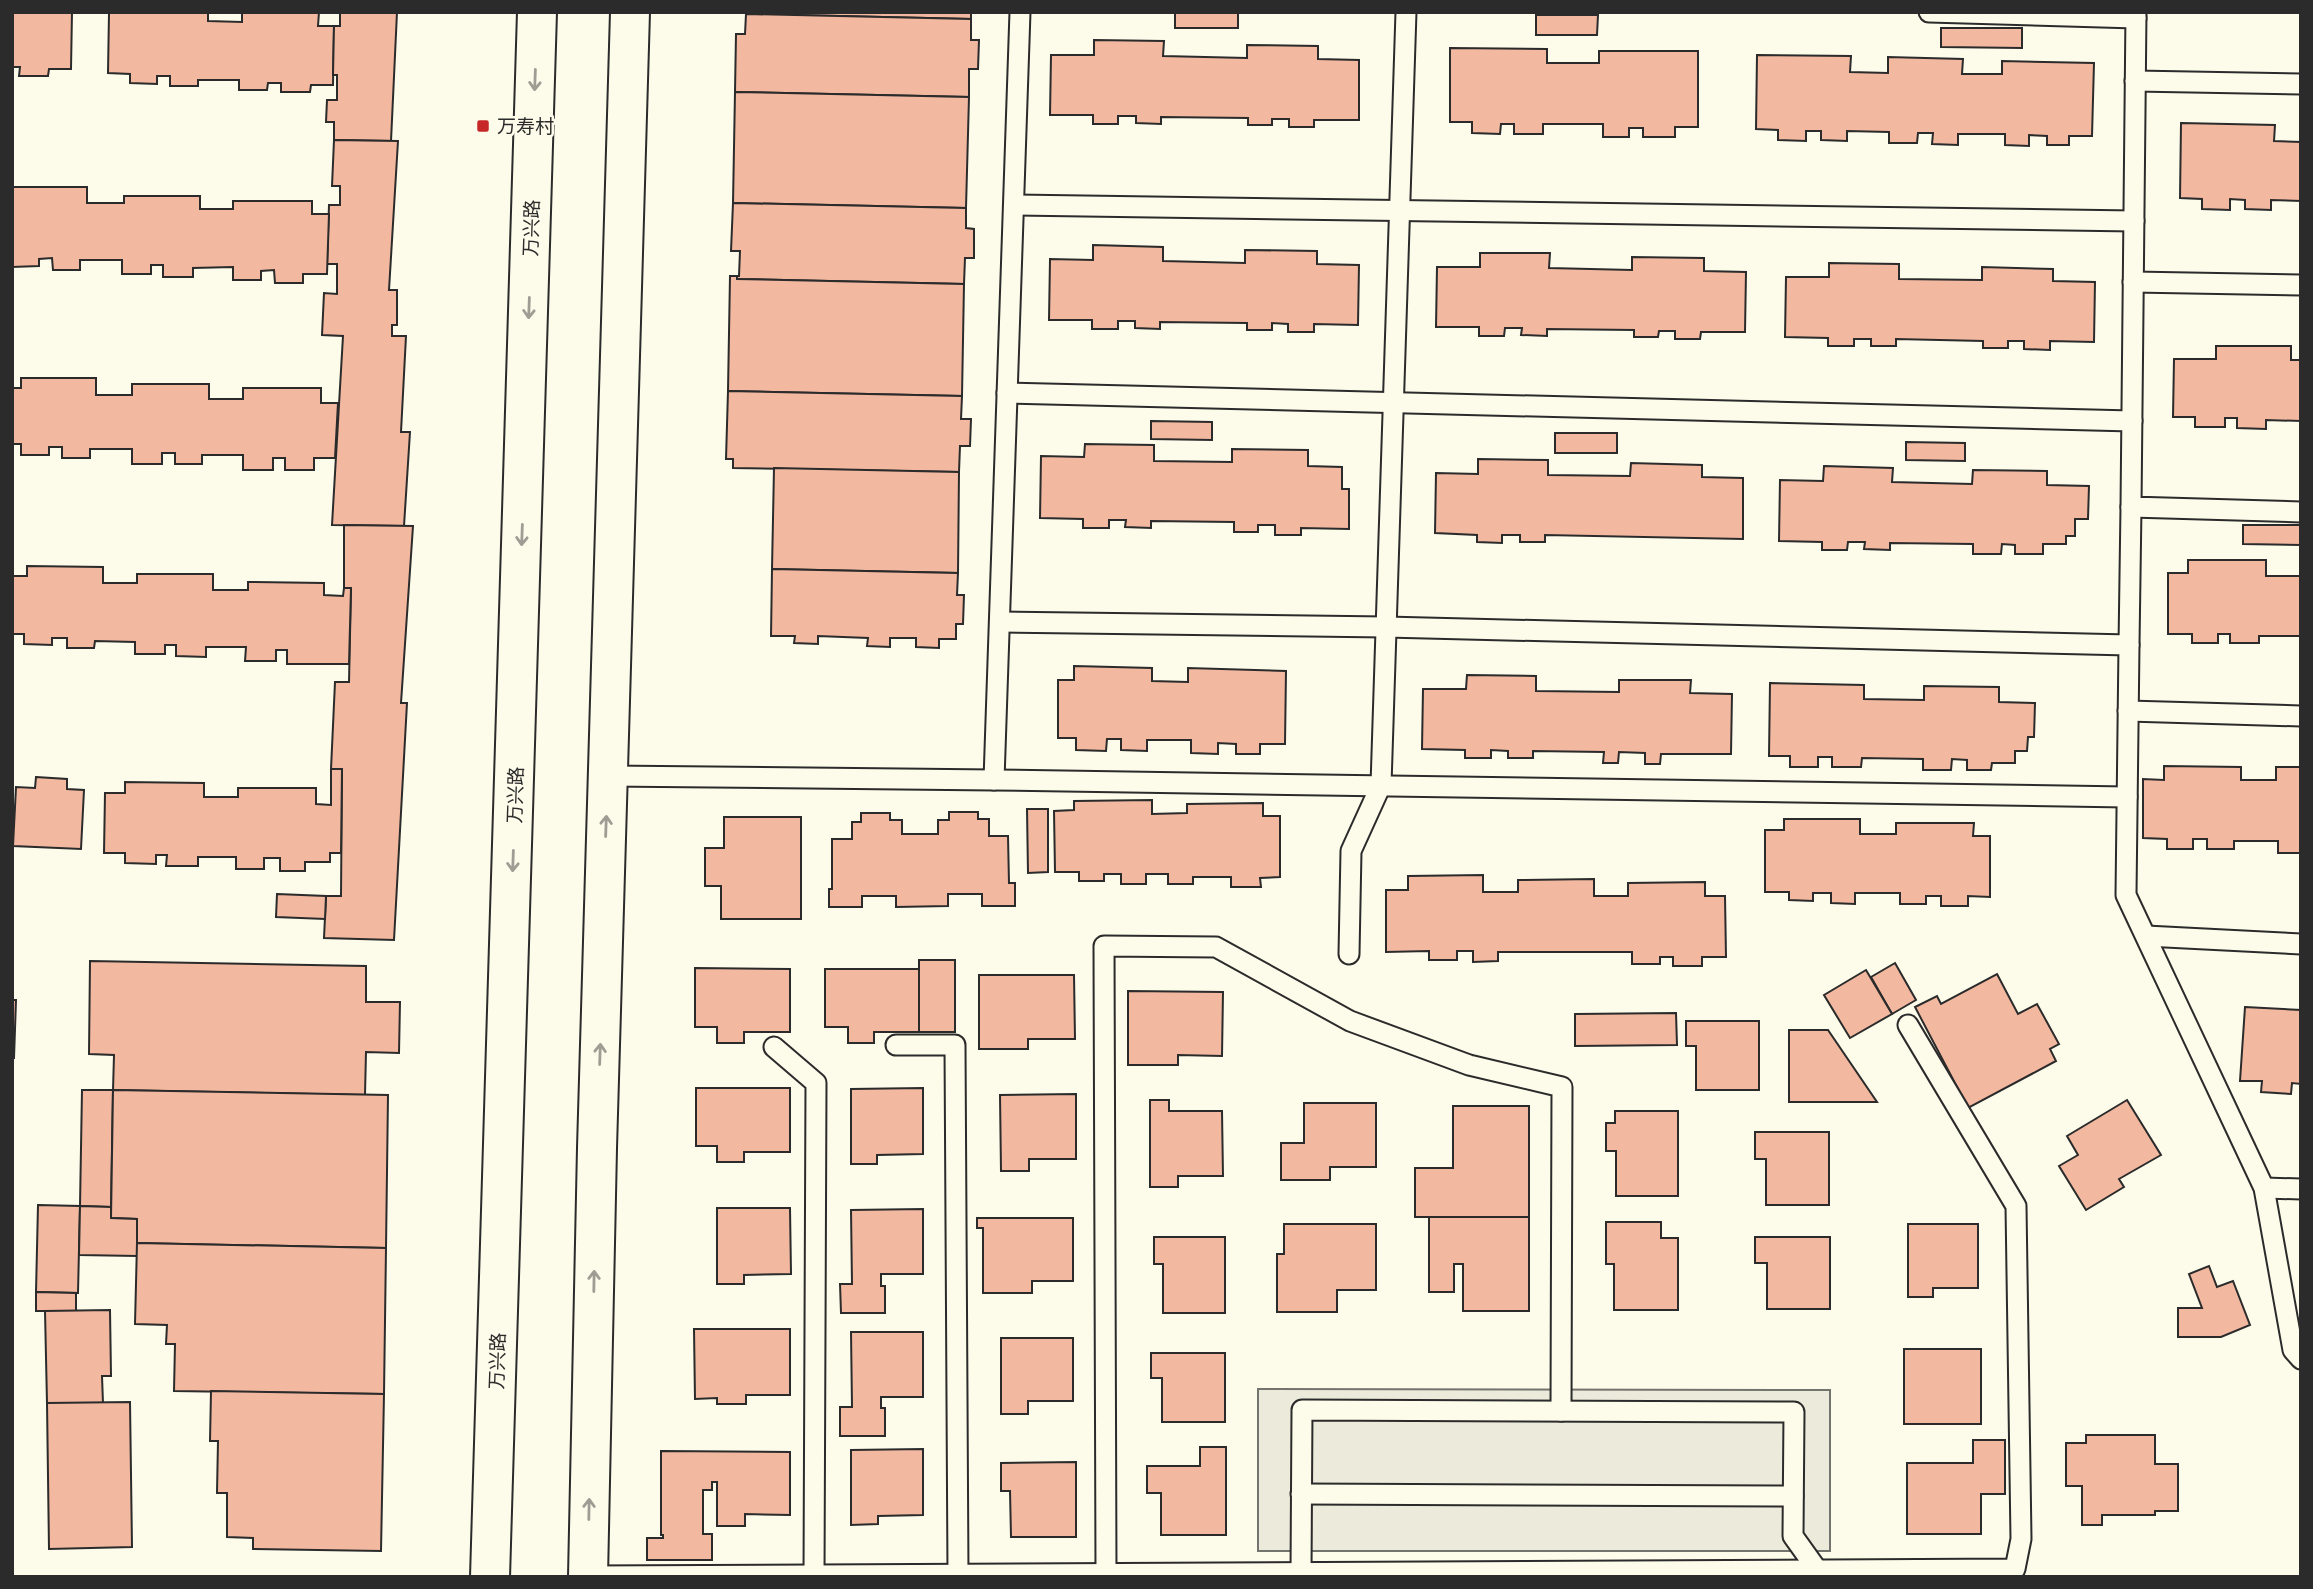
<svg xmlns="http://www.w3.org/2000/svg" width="2313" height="1589" font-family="'Nunito Sans','Noto Sans SC',sans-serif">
<rect width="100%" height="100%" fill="#fdfbea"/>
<!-- parking -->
<path fill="#eceadb" stroke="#74746e" stroke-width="2" d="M1258,1389L1830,1390V1551H1258Z"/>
<!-- building -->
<g fill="#f2b8a0" stroke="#2b2b2b" stroke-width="2">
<path d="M12,12H72L71,69H49L48,76H19L20,67H12Z"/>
<path d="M208,12V21L242,22V12H319L318,26H334L333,85H311L310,92H281V83H268L267,90H239V80H198V86H170V76H157V84L130,83V74L108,73L109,13Z"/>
<path d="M340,12H397L391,141L334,140V122H326L327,100H337V75H333L334,26H340Z"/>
<path d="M746,12H971V19L746,14Z"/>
<rect x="1175" y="12" width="63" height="16"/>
<path d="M746,14L971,19V40H979L978,69H969V97L735,92L736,34H745Z"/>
<path d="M1536,15H1598L1597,35H1536Z"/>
<path d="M1941,28H2022V48L1941,47Z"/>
<path d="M1094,40L1164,41L1163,56L1247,58V45L1318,46V59L1359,60V120H1314V127H1289V119H1272V125H1248V118L1161,117V124L1136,123V116H1118V124H1093V115H1050L1051,55H1094Z"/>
<path d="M1450,48L1547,49V63H1599V51H1698V127H1675V137H1643V128H1629V137H1603V124H1543V134H1514V124H1501L1500,134L1472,133V122H1450Z"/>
<path d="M1757,55L1851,56L1850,72L1888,73V57L1963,59L1962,74H2002V61L2094,63L2092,136H2069V145H2047V136L2029,135V146L2005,145V134H1958V145L1932,144L1933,133H1918L1917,143H1889V132L1847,131V141L1821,140V131H1806V141L1778,140V130L1756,129Z"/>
<path d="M735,92L969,97L966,208L733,203Z"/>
<path d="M2181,123L2275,125L2274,141L2301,142V201L2271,200V210L2245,209V200L2230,199V210L2202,209V199L2180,198Z"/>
<path d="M334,140L398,141L389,290H397V325H392V336H406L401,432H410L404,526L332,525L343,336L322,335L324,293L337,294V264H327L329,205H340V186H332Z"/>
<path d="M12,187H87V203H124V196H200V209H233V201H312V214H329L327,274H303V283H275L274,270L261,271V280H233V267L193,268V277H163V265H151V274H122V260H80V270H53L52,258L39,259V266L12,267Z"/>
<path d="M733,203L966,208V228L974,229V258H965L964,284L737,279V276H739L740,251H731Z"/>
<path d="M1093,245L1163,247V261L1245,263V250L1317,251V264L1359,265L1358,325L1314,324V332H1288V324L1272,323V330H1247V323L1160,322V329L1135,328V321H1118V329H1092V320H1049L1050,259L1093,260Z"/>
<path d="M1480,253H1550L1549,268L1632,270V257L1704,258V271L1746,272L1745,332H1701L1700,339H1675V331H1659L1658,337H1634V330L1547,329V336L1521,335L1522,328H1505L1504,336H1479V327H1436L1437,267H1480Z"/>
<path d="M1829,263L1899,264V279L1982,280V267L2053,269V281L2095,282L2094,342L2050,341V350L2024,349V341H2008V348H1983V341L1896,339V346H1871V339H1854V346H1828V338L1785,337L1786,277H1829Z"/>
<path d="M730,276H737V279L964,284L962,396L728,391Z"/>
<path d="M2216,346H2291V360H2301V421L2266,420V429L2237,428V418H2225V427H2195V417H2173L2174,359H2216Z"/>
<path d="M21,378H96V395H132V384H209V399H243V388H321V403H338L335,458H314V470H285V458H273V470H243V455H202V464H175V453H162V464H132V449H90V458H62V447H49V455H21V444H12V388H21Z"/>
<path d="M728,391L962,396L961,419H971L970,446H960L959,472L733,468V459H726Z"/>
<path d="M1151,421L1212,422V440L1151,439Z"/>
<rect x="1555" y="433" width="62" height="20"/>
<path d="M1906,442L1965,443V461L1906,460Z"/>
<path d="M1085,444L1154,445V461L1232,462V449L1308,450V466L1342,467V489H1349V529L1301,528V535H1275V525H1258V532H1234V522L1151,521V528L1125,527L1126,520H1109V528H1083V519L1040,518L1041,456L1084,457Z"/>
<path d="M1478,459L1548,460V475L1630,476L1631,463L1702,465V477L1743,478V539L1545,535V542H1520V535H1502V543L1477,542V535L1435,533L1436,473L1478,474Z"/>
<path d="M1824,466L1893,468L1892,482L1972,484L1973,470L2047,471V485L2089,486L2088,519H2075V536H2066V544H2043V554H2015V545L2002,544L2001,554H1973V544L1890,543V550L1864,549L1865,542H1848L1847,550H1822V542L1779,541L1780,480L1823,481Z"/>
<path d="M774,468L959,472L958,573L772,569Z"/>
<path d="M344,525L413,526L401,703H407L394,940L324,938L326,896H341L342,769H331L335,682H349L351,588H344Z"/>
<path d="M2243,525H2301V545L2243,544Z"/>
<path d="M2188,560H2266V576H2300L2301,562V636H2259V643H2230V634H2218V643H2192V634H2168V573H2188Z"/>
<path d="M27,566L103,567V583H137V574H213V590H248V582L324,583V595L343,596L344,588H351L349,664H287V650H276V661H245L246,647H206V657L176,656V645H165V654H135V642L95,641L94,648H67V638H52V645L24,644V634H12V576H27Z"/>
<path d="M772,569L958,573L957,595H964L963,624H956V639H939V648L916,647V638H890V647L867,646L868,638L818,636V644L794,643L795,636H771Z"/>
<path d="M1074,666L1152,668V681L1188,682V668L1286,671L1285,744H1260V754H1236V744L1218,743V754L1191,753V740H1147V751L1121,750V739H1107L1106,751L1076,750V738H1058V680H1074Z"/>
<path d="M1467,675L1536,676V691L1619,692V680H1691L1690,693L1732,694L1731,754H1661L1660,764H1645V753L1619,752L1618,763H1603L1604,752L1533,751V758H1508V751L1491,750V758H1465V750L1422,749L1423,689H1466Z"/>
<path d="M1770,683L1864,685V699L1924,700V686L1999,687V702L2035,703L2034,737H2028L2027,751H2015V763H1992L1991,770H1967V760L1952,759L1951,770H1923V759L1862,758L1861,767H1832V757H1818V767H1790V756H1769Z"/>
<path d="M2164,766L2241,767V780H2276V767H2301V853H2278V841H2234V849H2207V839H2193V849H2167V839L2143,838V779L2164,780Z"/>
<path d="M331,769H342L341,853H330V862H305V871H280V858H264V869H236V857H198V866H166L167,855H156V864L125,863V853H104L105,793H125V782L204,783V797H238V788H316V804L331,805Z"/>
<path d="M36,777L67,779V789L84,790L81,849L13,846L16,787L35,788Z"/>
<path d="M1152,800V814L1187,813V804L1263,803V816H1280V877L1260,878L1261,887H1231V877H1193V884H1168V874H1146V884H1121V874H1104V881H1079V872H1055L1054,811L1074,810V801Z"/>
<path d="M1027,809H1048V872L1028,873Z"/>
<path d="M949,812H978V819H989V836H1008L1009,883H1015V906H982V894H948V906L896,907V896H862V907H829V889H832V839H852V822H861V813H890V820H902V834H938V820H949Z"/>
<path d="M724,817H801V919H721V886H705V848H724Z"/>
<path d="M1784,819H1860V834H1896V823H1974L1973,836H1990V897L1968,896V906H1941V896H1926V904H1900V893H1855V904L1831,903V893H1813V901L1789,900V892H1765V830H1784Z"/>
<path d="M1483,875V892H1518V880L1594,879V896H1628V883L1705,882V896H1725L1726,957H1702V966H1673V957H1660V964H1632V952H1498V961L1473,962V951H1457V960H1429V951L1386,952V890H1408V876Z"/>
<path d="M277,894L326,896L325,919L276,917Z"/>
<rect x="919" y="960" width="36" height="72"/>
<path d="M90,961L366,966V1002H400L399,1053L366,1052L365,1095L113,1090L114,1055L89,1054Z"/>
<path d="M1895,963L1916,1000L1892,1014L1871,977Z"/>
<path d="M695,968L790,969V1032H744V1043H717V1027H695Z"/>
<path d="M825,969H919V1032H874V1043H848V1027H825Z"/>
<path d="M1866,970L1892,1014L1850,1038L1824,995Z"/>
<path d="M1997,974L2018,1014L2037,1004L2059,1044L2050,1049L2056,1061L1968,1108L1915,1007L1937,996L1941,1004Z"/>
<path d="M979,975H1074L1075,1039H1028V1049H979Z"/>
<path d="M1128,991L1223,992L1222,1056L1178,1055V1065H1128Z"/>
<path d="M12,1000H16L14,1058H12Z"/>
<path d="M2245,1007L2301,1010V1084L2292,1083L2291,1094L2261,1092L2262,1081H2240Z"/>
<path d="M1676,1013L1677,1045L1575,1046V1014Z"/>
<path d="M1686,1021H1759V1090H1696V1046H1686Z"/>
<path d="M1789,1030H1828L1877,1102H1789Z"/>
<path d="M696,1088H790V1152H744V1162H717V1146H696Z"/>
<path d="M923,1088V1154L877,1155V1164H851V1089Z"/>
<path d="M82,1090H113L111,1207L80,1206Z"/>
<path d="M113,1090L388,1095L386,1248L137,1243V1219L111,1218Z"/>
<path d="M1076,1094V1159H1029V1171H1001L1000,1095Z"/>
<path d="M1150,1100H1169V1111H1222L1223,1176H1178V1187H1150Z"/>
<path d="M2127,1100L2161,1155L2119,1179L2124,1187L2086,1210L2059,1166L2078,1155L2067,1136Z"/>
<path d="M1304,1103H1376V1167H1330V1180H1281V1143H1304Z"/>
<path d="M1453,1106H1529V1217H1415V1168H1453Z"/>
<path d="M1615,1111H1678V1196H1616V1151H1606V1123H1615Z"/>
<path d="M1755,1132H1829V1205H1766V1159H1755Z"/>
<path d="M38,1205L80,1206L78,1293L36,1292Z"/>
<path d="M80,1206L111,1207V1218L137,1219V1256L79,1255Z"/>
<path d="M717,1208H790L791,1274L744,1275V1284H717Z"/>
<path d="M923,1209V1274H881V1286H885V1313H841L840,1284H852L851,1210Z"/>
<path d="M1429,1217H1529V1311H1463V1264H1454V1292H1429Z"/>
<path d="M977,1218H1073V1281H1032V1293H983V1228H977Z"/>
<path d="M1606,1222H1661V1238H1678V1310H1614V1264H1606Z"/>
<path d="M1284,1224H1376V1290H1337V1312H1277V1254H1284Z"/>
<path d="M1908,1224H1978V1288H1933V1297H1908Z"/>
<path d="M1154,1237H1225V1313H1163V1264H1154Z"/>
<path d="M1755,1237H1830V1309H1767V1263H1755Z"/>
<path d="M137,1243L386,1248L384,1394L174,1391L175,1344H166L167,1325L135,1324Z"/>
<path d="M2209,1266L2217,1287L2233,1281L2250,1325L2221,1337H2178V1308H2202L2189,1274Z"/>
<path d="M36,1292L76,1293V1311H36Z"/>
<path d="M110,1310L111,1376H102L103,1403H47L45,1311Z"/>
<path d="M694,1329H790V1395H746V1404H717V1398L695,1399Z"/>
<path d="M851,1332H923V1397H881V1408H885V1436H840V1407H852Z"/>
<path d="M1001,1338H1073V1401H1028V1414H1001Z"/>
<rect x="1904" y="1349" width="77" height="75"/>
<path d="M1151,1353H1225V1422H1162V1378H1151Z"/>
<path d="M211,1391L384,1394L381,1551L253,1549V1538L227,1537V1493H217L218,1441H210Z"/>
<path d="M130,1402L132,1547L49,1549L47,1403Z"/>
<path d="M2086,1435H2155V1464H2178V1511H2155V1515H2102V1525H2082V1486H2066V1443H2086Z"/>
<path d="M1973,1440H2005V1494H1981V1534H1907V1463H1973Z"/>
<path d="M1200,1447H1226V1535H1161V1493H1147V1466H1200Z"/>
<path d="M923,1449V1515L878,1516V1524L851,1525V1450Z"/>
<path d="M661,1451L790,1452V1515L745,1514V1526H717V1482H712V1490H703V1534H712V1560H647V1538H663V1535H661Z"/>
<path d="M1076,1462V1537H1011L1010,1491H1001V1463Z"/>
</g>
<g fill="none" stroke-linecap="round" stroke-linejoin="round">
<!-- lane casing -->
<g stroke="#2b2b2b" stroke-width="23">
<g id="lane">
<path d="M1929,12L2136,18"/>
<path d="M2136,12L2131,507L2301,512"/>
<path d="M2135,81L2301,84"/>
<path d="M1014,205L2134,221"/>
<path d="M2133,282L2301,285"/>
<path d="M1007,393L2132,421"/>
<path d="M1000,622L1386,627L2129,645L2131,507"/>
<path d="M2129,645L2126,895L2264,1188L2293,1350L2301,1359"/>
<path d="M2128,711L2301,716"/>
<path d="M608,776L994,780L1020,12"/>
<path d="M994,780L2127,797"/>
<path d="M2146,936L2301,944"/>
<path d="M1349,954L1351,851L1381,785L1406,12"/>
<path d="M896,1045H955L958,1575"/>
<path d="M774,1047L816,1083L814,1577"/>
<path d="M2264,1188L2301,1189"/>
<path d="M1301,1494L1793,1496"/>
<path d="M1106,1574L1104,946L1216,947L1350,1021L1469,1065L1562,1087L1561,1411"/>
<path d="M1301,1574L1302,1410L1794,1412L1793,1536L1818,1571"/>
<path d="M588,1576L2015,1569L2021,1539L2016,1206L1908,1025"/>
</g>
</g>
<!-- primary casing -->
<g stroke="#2b2b2b" stroke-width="42">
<g id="primary">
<path d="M490,1577L537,12"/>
<path d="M588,1577L597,1148L630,12"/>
</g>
</g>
<!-- lane -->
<use href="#lane" stroke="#fdfbea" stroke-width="19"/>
<!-- primary -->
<use href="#primary" stroke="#fdfbea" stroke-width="38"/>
</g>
<!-- one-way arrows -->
<defs><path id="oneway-shaft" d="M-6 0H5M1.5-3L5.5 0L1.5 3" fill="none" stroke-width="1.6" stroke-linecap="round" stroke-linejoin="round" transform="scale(1.75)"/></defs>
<g stroke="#9e9d94">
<use href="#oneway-shaft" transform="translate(535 80) rotate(92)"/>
<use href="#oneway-shaft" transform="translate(529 308) rotate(92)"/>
<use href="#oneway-shaft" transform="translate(522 535) rotate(92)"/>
<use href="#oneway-shaft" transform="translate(606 826) rotate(-88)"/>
<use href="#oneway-shaft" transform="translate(513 861) rotate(92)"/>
<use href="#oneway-shaft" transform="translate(600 1054) rotate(-88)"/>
<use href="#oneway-shaft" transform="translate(594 1281) rotate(-89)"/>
<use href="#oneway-shaft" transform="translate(589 1509) rotate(-89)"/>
</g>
<!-- markers -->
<rect fill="#c62828" stroke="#fdfbea" stroke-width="2.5" x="476" y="119" width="14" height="14" rx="3.5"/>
<g text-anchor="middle" stroke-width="5" stroke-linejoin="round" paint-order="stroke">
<!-- poi labels -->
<g font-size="19" fill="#2b2b2b" stroke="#fdfbea" text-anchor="start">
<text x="497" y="133">万寿村</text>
</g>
<!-- street labels -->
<g font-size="19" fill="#2b2b2b" stroke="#fdfbea">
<text transform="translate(531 228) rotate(-88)" y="7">万兴路</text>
<text transform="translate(515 795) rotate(-88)" y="7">万兴路</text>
<text transform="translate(497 1361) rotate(-88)" y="7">万兴路</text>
</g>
</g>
<!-- border -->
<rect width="2313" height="1589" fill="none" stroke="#2b2b2b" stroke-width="28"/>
</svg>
